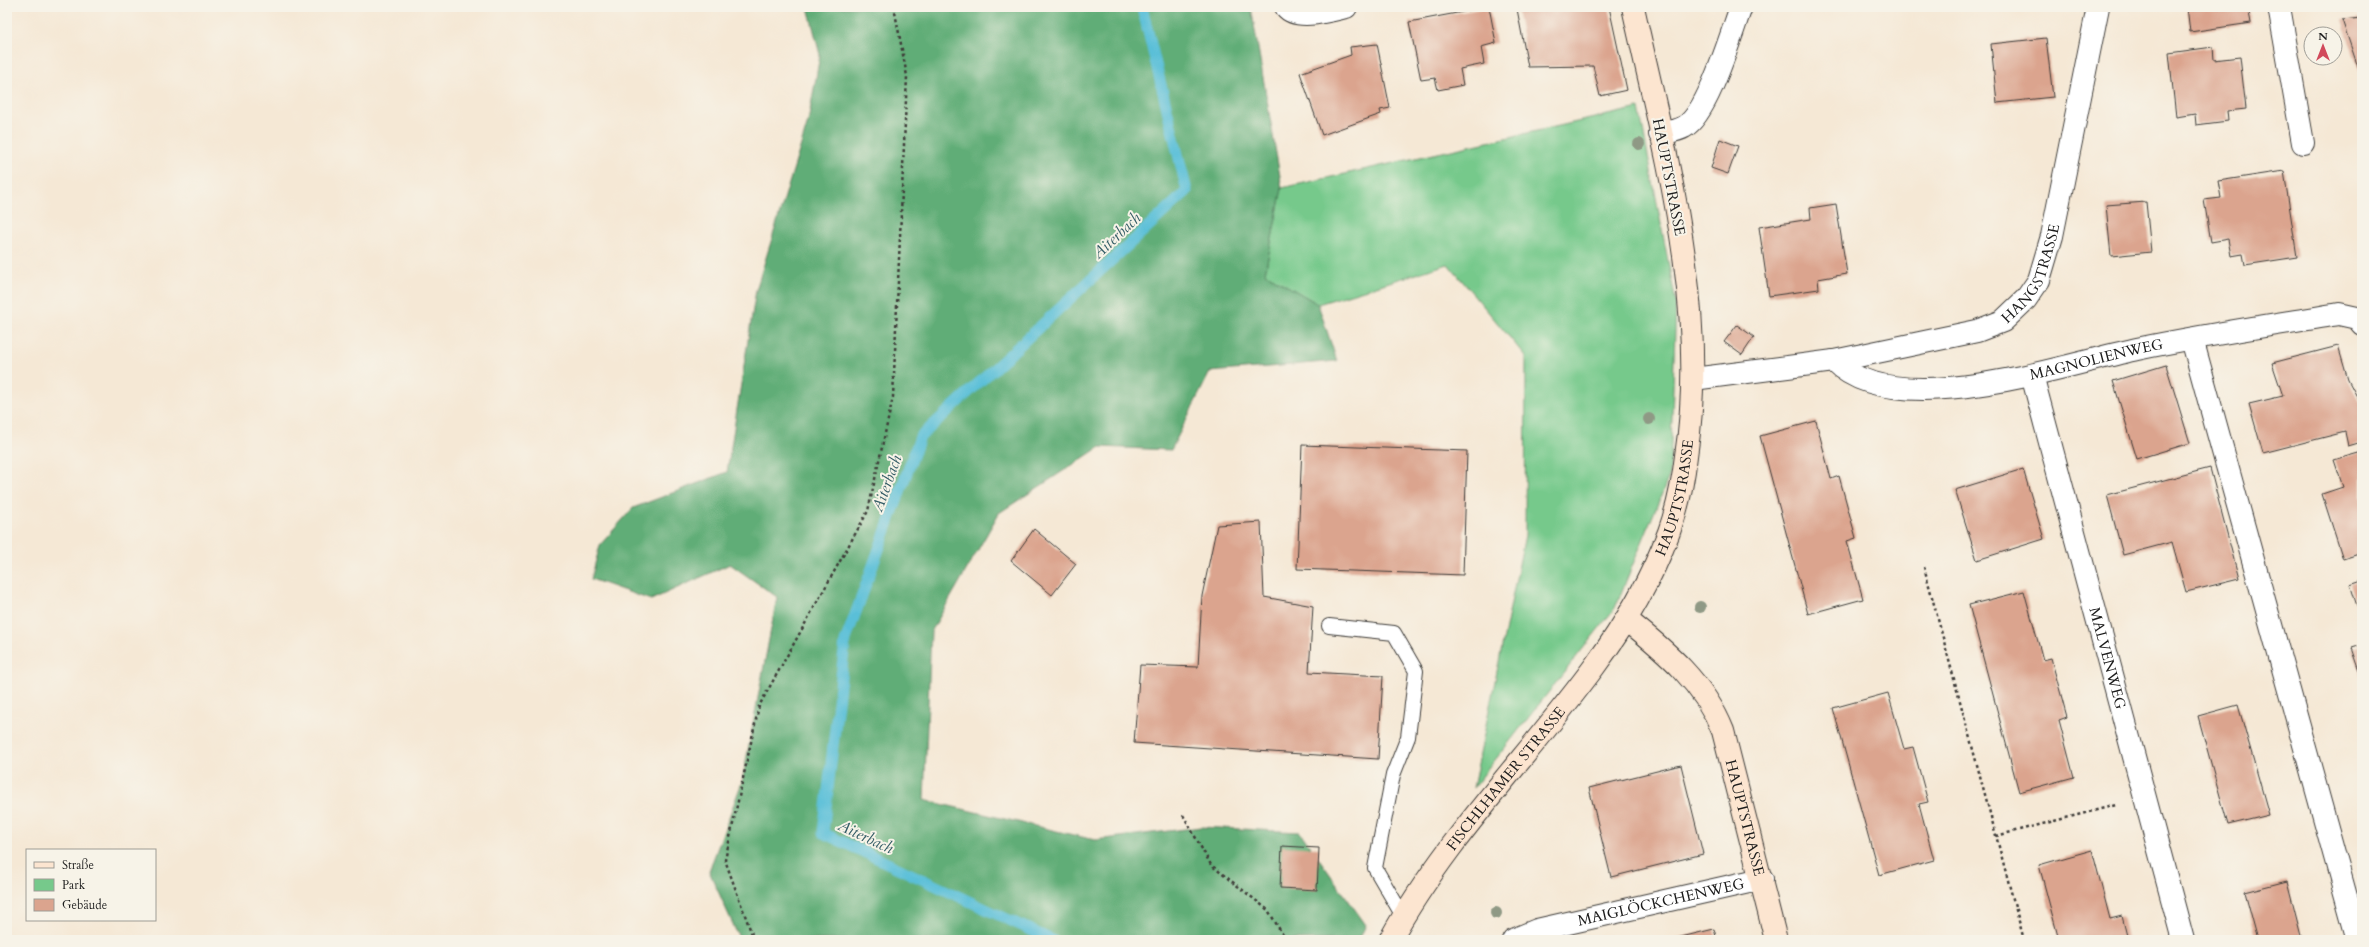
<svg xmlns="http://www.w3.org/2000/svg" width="2369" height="947" font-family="Cardo,serif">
<rect width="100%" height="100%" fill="#f7f3e8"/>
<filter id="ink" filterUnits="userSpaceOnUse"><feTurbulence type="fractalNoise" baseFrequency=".025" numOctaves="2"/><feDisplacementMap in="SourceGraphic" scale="8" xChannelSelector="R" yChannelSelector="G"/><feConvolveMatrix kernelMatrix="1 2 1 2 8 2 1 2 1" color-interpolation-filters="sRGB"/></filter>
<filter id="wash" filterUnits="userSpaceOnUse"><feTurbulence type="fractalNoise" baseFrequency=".012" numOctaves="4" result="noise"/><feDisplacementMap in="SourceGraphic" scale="16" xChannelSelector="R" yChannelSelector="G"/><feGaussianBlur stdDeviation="0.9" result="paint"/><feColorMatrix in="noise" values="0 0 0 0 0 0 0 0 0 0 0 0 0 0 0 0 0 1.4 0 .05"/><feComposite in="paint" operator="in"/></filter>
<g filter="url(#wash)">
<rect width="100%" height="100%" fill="#f5e8d5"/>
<!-- green -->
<path fill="#76c98b" stroke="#497254" d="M1639,108L1676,303L1670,474L1615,608L1473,788L1525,535L1526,357L1448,264L1318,304L1265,273L1282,188Z"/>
<!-- forest -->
<path fill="#60ad77" stroke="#3e644a" d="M808,7H1251L1282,188L1265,273L1318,304L1337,361L1210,372L1171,450L1100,447L999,513L931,632L924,800L1095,840L1201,827L1300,832L1366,925L1359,940H740L709,871L742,782L777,597L730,564L651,600L591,579L600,545L633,508L727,472L756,290L808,122L820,55Z"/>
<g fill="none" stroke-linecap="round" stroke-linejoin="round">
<!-- stream -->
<path stroke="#5abfd8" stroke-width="11" d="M1052,940L823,833L845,642L920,437L1187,191L1142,7"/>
</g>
<g id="blocks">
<!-- building -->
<g fill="#dba48e">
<path d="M1489,7L1496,43L1481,47L1484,64L1460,69L1463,85L1438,90L1435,78L1421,80L1409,22Z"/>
<path d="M1527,7H1609L1627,90L1600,96L1593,66L1528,67L1517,9Z"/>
<path d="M2187,7H2248L2251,23L2190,32Z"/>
<path d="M2362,18V79L2342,20Z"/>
<path d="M2046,38L2053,97L1997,103L1991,44Z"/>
<path d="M1377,44L1390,108L1380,110L1381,114L1322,135L1300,73L1351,55L1350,47Z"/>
<path d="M2213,47L2214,60L2240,57L2246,109L2227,111L2228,121L2196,125L2195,114L2176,117L2169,53Z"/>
<path d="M1720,139L1738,146L1728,174L1711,168Z"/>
<path d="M2284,171L2297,257L2245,265L2243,254L2231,256L2228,239L2211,242L2204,200L2221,198L2218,181Z"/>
<path d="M2146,202L2151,252L2111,256L2106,205Z"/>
<path d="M1836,204L1847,274L1818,279L1819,289L1769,296L1759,227L1811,219L1810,208Z"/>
<path d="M1737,325L1754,337L1742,355L1724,342Z"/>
<path d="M2338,346L2348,380L2362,406V442L2348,446L2345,432L2263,453L2249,404L2283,396L2272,363Z"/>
<path d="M2166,365L2190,443L2137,459L2113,381Z"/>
<path d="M1816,421L1831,479L1839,476L1856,538L1847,541L1863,599L1808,614L1760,436Z"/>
<path d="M1302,445L1467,451L1463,575L1297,569Z"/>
<path d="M2362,452V553L2343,559L2322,494L2343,487L2334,460Z"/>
<path d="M2210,468L2239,579L2186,592L2172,542L2123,555L2107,495Z"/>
<path d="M2023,469L2044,539L1977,560L1955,490Z"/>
<path d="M1261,522L1264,597L1313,606L1309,672L1383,676L1378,759L1134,743L1140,665L1198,667L1202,596L1217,525Z"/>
<path d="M1034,529L1076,564L1052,595L1011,561Z"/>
<path d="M2362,580V622L2350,584Z"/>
<path d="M2024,591L2043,660L2051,658L2067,717L2059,720L2074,777L2019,792L1969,605Z"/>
<path d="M2362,645V677L2352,648Z"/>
<path d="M1888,693L1904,749L1913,747L1928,802L1919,804L1934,860L1879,875L1833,708Z"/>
<path d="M2238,705L2269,815L2228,825L2198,716Z"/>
<path d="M1681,765L1703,854L1611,877L1589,788Z"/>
<path d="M1282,846L1319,848L1317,890L1280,888Z"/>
<path d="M2092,850L2110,919L2122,916L2128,940H2059L2039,865Z"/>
<path d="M2287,881L2302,940H2257L2244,892Z"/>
<path d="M1714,929L1717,940H1673V939Z"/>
</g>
</g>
</g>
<g filter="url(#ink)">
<use href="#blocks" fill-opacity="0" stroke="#3d3b38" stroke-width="1"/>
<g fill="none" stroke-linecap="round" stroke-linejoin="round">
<!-- lane casing -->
<g stroke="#3d3b38" stroke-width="16">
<path id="lane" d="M1329,626L1394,633L1416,671L1408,737L1393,775L1375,868L1403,916"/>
</g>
<!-- street casing -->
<g stroke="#3d3b38" stroke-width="24">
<g id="street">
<path d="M1286,7C1297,21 1332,10 1346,7"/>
<path d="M2279,7L2303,143"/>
<path d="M1660,134C1668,132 1677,131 1684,127C1708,114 1731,34 1741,7"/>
<path d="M2192,339L2358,940"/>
<path id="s1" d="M1834,361C1894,423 2063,365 2137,349C2204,335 2272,325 2339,314L2357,318L2362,324"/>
<path id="s2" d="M2032,375L2183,940"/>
<path id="s3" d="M1693,379L1834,361L1977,331L2003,321L2026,299L2039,280L2052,236L2098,7"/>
<path id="s4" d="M1513,940L1537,930L1762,879"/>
</g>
</g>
<!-- secondary casing -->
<g stroke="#3d3b38" stroke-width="24">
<g id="secondary">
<path id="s5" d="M1627,620C1666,651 1704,683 1723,731L1776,940"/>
<path id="s6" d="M1390,940C1445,840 1527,758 1594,667C1625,625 1651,580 1669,532C1678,507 1683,482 1686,456C1709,306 1665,153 1633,7"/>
</g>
</g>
<!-- path -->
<g stroke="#3d3b38" stroke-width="2.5" stroke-dasharray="3 3" stroke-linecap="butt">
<path d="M1924,567L2024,940"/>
<path d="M1183,815L1211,865L1268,910L1286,940"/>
<path d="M1996,836L2116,805"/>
<path d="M754,940L725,860L759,706L868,511L893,397L907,76L894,7"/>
</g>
<!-- lane -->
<use href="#lane" stroke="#fff" stroke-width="14"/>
<!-- street -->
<use href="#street" stroke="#fff" stroke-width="22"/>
<!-- secondary -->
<use href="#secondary" stroke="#fce5d0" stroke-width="22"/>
</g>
<!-- trees -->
<g fill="#8f9985">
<circle cx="1639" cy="144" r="6"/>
<circle cx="1649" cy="419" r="6"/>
<circle cx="1700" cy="607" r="6"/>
<circle cx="1496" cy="913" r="6"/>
</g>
</g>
<g text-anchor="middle" stroke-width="4" stroke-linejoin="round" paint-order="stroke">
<!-- street labels -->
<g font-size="15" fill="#1c1c1c" stroke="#f7f3e8">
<text transform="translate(1669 177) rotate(79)" y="5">HAUPTSTRASSE</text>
<text dy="5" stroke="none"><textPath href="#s3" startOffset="373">HANGSTRASSE</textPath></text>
<text dy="5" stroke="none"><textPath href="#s1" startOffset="272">MAGNOLIENWEG</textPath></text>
<text dy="5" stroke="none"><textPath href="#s6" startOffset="531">HAUPTSTRASSE</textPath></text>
<text dy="5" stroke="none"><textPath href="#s2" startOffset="293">MALVENWEG</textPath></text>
<text dy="5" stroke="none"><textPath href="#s6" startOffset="199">FISCHLHAMER STRASSE</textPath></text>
<text dy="5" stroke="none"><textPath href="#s5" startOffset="238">HAUPTSTRASSE</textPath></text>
<text dy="5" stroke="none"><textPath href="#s4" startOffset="153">MAIGLÖCKCHENWEG</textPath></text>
</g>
<!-- water labels -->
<g font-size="16" font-style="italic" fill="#355d67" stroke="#f7f3e8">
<text transform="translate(1116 235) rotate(-43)" y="6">Aiterbach</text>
<text transform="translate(886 483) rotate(-70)" y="6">Aiterbach</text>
<text transform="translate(866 836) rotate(25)" y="6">Aiterbach</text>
</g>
</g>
<!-- margin -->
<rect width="2369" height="947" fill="none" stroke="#f7f3e8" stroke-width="24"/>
<!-- legend -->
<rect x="26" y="849" width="130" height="72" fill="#f7f3e8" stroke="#9f9d96"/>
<rect x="34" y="862" width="20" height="6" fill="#fce5d0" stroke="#9f9d96"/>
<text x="62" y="869" font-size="12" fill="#1c1c1c">Straße</text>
<rect x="34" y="879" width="20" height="12" fill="#76c98b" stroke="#9f9d96"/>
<text x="62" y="889" font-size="12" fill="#1c1c1c">Park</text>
<rect x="34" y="899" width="20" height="12" fill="#dba48e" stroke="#9f9d96"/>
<text x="62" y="909" font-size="12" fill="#1c1c1c">Gebäude</text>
<!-- north arrow -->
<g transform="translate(2323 46)"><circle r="19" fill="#f7f3e8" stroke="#9f9d96"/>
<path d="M0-3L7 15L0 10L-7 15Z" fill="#d1495b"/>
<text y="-6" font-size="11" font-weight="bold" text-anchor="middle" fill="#1c1c1c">N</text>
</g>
</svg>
